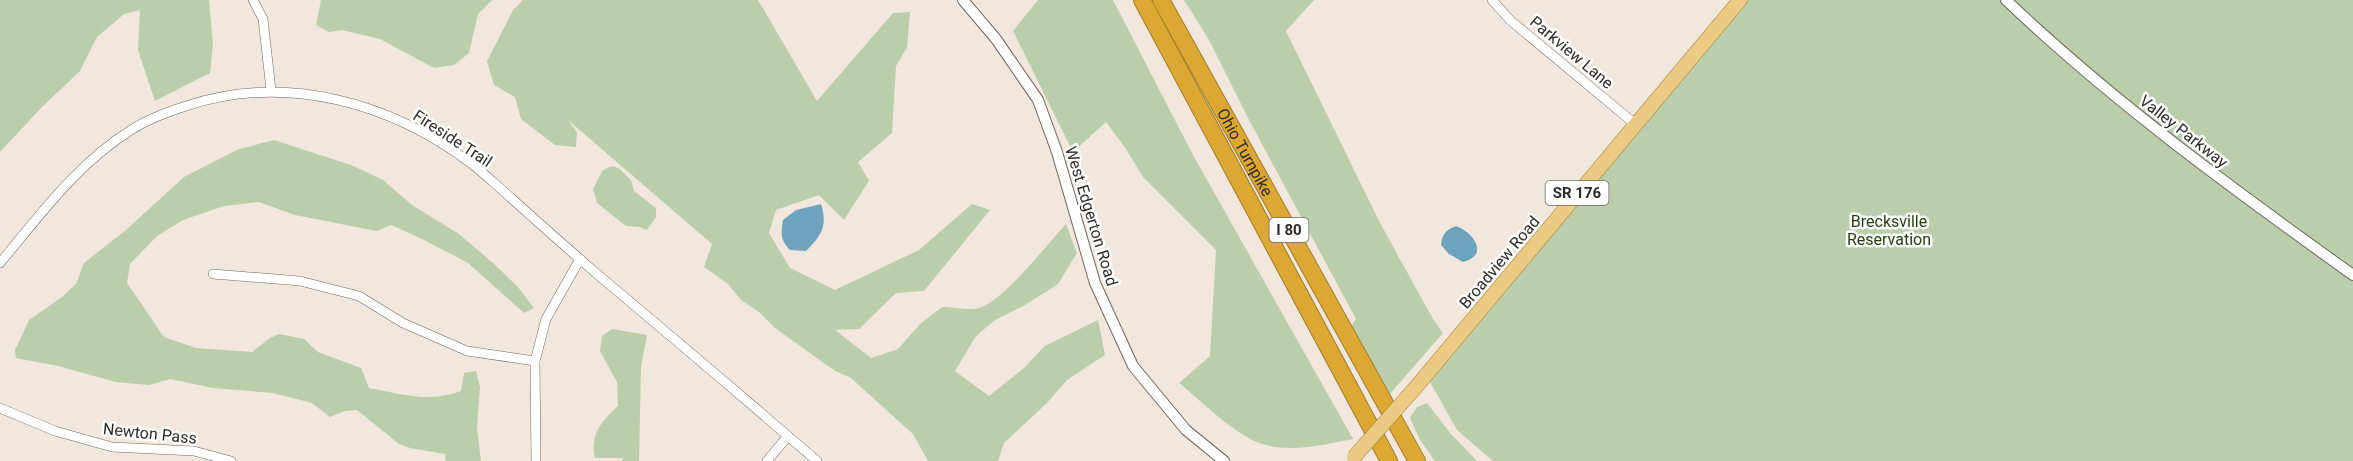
<svg xmlns="http://www.w3.org/2000/svg" width="2353" height="461" font-family="Roboto,sans-serif">
<rect width="100%" height="100%" fill="#f2e7dd"/>
<!-- green -->
<g fill="#baceac">
<path d="M0,0H209L213,44L210,73L155,101L138,50L140,10L124,14L97,37L80,71L42,107L0,152Z"/>
<path d="M321,0H492L478,14L469,53L454,65L434,68L380,39L342,30L329,32L316,25Z"/>
<path d="M523,0H758L817,101L893,13L910,12L907,48L896,66L892,133L858,162L869,181L844,220L819,195L776,210L769,233L790,268L835,290L919,250L972,204L990,210L924,291L896,293L859,329L835,330L871,358L898,349L920,324L942,307C953,307 969,311 979,308C1004,301 1047,244 1066,224L1077,253L1058,284L1025,305L995,320L976,336L955,371L989,396L1024,368L1045,346L1098,320L1105,355L1067,380L1046,404L1004,443L998,461H928L913,434L851,378L835,371L775,328L759,312L741,300L728,284L704,267L712,244L568,120L577,132L576,147L555,145L521,119L515,97L494,85L487,61L513,10Z"/>
<path d="M1038,0H1113L1193,155L1353,439C1323,445 1286,454 1257,442C1232,432 1200,400 1179,383L1210,356L1216,250L1143,177L1126,149L1106,122L1073,152L1013,31Z"/>
<path d="M1184,0H1314L1286,31L1379,221L1433,319L1443,333L1389,395L1351,326L1356,319L1249,120L1209,40Z"/>
<path d="M1741,0H2353V461H1493L1457,430L1425,373Z"/>
<path d="M274,140L351,165L383,180L412,205L459,234L493,263L518,287L534,308L524,313L468,263L422,239L391,225L377,231L295,215L259,202L224,206L183,220L157,236L130,264L127,283L164,337L196,348L252,352L270,338L279,334L304,339L318,352L361,368L369,388C402,394 428,403 461,391L464,373L476,371L480,387L477,428L481,461H446L445,454L410,448L399,444L357,410L345,411L330,417L312,403L273,393L213,388L170,379L149,385L116,382L58,366L16,358L15,350L29,320L62,297L76,284L84,263L126,230L184,177L239,149Z"/>
<path d="M612,166L620,169L631,180L634,191L656,208V217L647,230L640,227L626,226L597,203L593,189L603,170Z"/>
<path d="M612,329L647,335L641,367L639,461H622L623,458H595C590,434 601,422 618,406L617,382L600,351L602,336Z"/>
<path d="M1427,403L1451,434L1477,461H1435L1420,440L1410,418L1417,407Z"/>
</g>
<!-- water -->
<g fill="#6da3bc">
<path d="M821,204C828,226 821,236 806,251L790,250C780,240 781,233 783,220L796,210Z"/>
<path d="M1456,226C1473,232 1490,255 1463,262L1449,254L1441,245C1442,234 1446,230 1456,226Z"/>
</g>
<g fill="none" stroke-linecap="round" stroke-linejoin="round">
<!-- minor casing -->
<g stroke="#71675f" stroke-width="10">
<g id="minor">
<path d="M253,0L263,19L271,90"/>
<path d="M1492,0L1510,20L1635,124"/>
<path d="M0,263C39,216 78,163 131,130C148,119 167,112 186,106C285,73 390,102 472,164C485,174 497,186 510,197C539,223 568,249 597,274C671,336 744,398 817,461"/>
<path d="M213,274L300,281L359,296L403,323L467,351L535,361"/>
<path d="M0,408L55,431L112,447L194,451L231,461"/>
<path d="M536,461L535,361L546,319L580,259"/>
<path d="M767,461L788,436"/>
</g>
</g>
<!-- tertiary casing -->
<g stroke="#71675f" stroke-width="12">
<g id="tertiary">
<path d="M963,0L996,39L1038,100L1057,152L1095,283L1133,366L1186,430L1224,461"/>
<path d="M2006,0C2113,102 2233,189 2353,275"/>
</g>
</g>
<!-- primary casing -->
<g stroke="#a07c2d" stroke-width="15">
<path id="primary" d="M1416,387L1740,0"/>
</g>
<!-- motorway casing -->
<g stroke="#a07c2d" stroke-width="18">
<g id="motorway">
<path d="M1142,0L1389,461"/>
<path id="s1" d="M1161,0L1417,461"/>
</g>
</g>
<!-- minor -->
<use href="#minor" stroke="#fff" stroke-width="9"/>
<!-- tertiary -->
<use href="#tertiary" stroke="#fff" stroke-width="10"/>
<!-- primary -->
<use href="#primary" stroke="#ebcb83" stroke-width="14"/>
<!-- motorway -->
<use href="#motorway" stroke="#dda831" stroke-width="16"/>
<!-- primary-bridge casing -->
<g stroke="#a07c2d" stroke-width="15" stroke-linecap="butt">
<path id="primary-bridge" d="M1354,457L1416,387"/>
</g>
<!-- primary-bridge -->
<use href="#primary-bridge" stroke="#ebcb83" stroke-width="14"/>
</g>
<g text-anchor="middle" stroke-width="5" stroke-linejoin="round" paint-order="stroke">
<!-- shield labels -->
<g fill="#fff" stroke="#6d6a67" stroke-width="1.5">
<rect x="1545.5" y="181" width="63" height="24" rx="4.5"/>
<rect x="1269.5" y="218" width="39" height="24" rx="4.5"/>
</g>
<g font-size="15" font-weight="bold" fill="#2e2a26">
<text x="1577" y="198">SR 176</text>
<text x="1289" y="235">I 80</text>
</g>
<!-- street labels -->
<g font-size="16" fill="#2e2a26" stroke="#fff">
<text transform="translate(1572 52) rotate(40)" y="6">Parkview Lane</text>
<text transform="translate(2184 131) rotate(38)" y="6">Valley Parkway</text>
<text transform="translate(453 138) rotate(33)" y="6">Fireside Trail</text>
<text dy="6" stroke="none"><textPath href="#s1" startOffset="174">Ohio Turnpike</textPath></text>
<text transform="translate(1092 216) rotate(73)" y="6">West Edgerton Road</text>
<text transform="translate(1499 262) rotate(-50)" y="6">Broadview Road</text>
<text transform="translate(150 433) rotate(6)" y="6">Newton Pass</text>
</g>
<!-- park labels -->
<g font-size="16" fill="#263f0f" stroke="#fff">
<text x="1889" y="227">Brecksville<tspan x="1889" dy="18">Reservation</tspan></text>
</g>
</g>
</svg>
